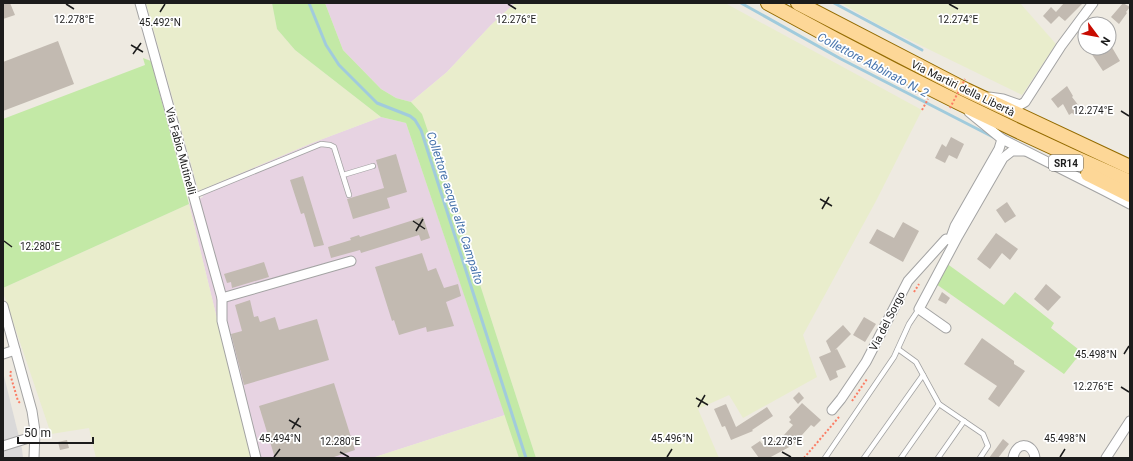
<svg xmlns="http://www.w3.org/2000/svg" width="1133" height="461" font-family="Roboto,sans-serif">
<rect width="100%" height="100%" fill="#eeeae1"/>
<!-- residential -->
<path fill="#dad9d9" d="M3,372L22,449L23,458H3Z"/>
<!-- industrial -->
<g fill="#e7d3e2">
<path d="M325,3H515L491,25L447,72L411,102L396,98L381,89L343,50Z"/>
<path d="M381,117L406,123L505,415L372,458H251L189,204L203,197L201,190L312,143Z"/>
</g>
<!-- farmland -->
<g fill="#e9edcc">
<path d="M146,3H272L277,29L295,50L381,117L312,143L201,190L198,189Z"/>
<path d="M515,3H725L922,110L876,201L803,335L817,377L743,418L729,395L698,409L719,458H536L474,266L411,102L447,72L491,25Z"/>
<path d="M841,3H1020L1056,44L1022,95L877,24Z"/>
<path d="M189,204L251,458H96L89,428L51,434L3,292V288Z"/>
<path d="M505,415L519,458H372Z"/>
</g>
<!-- grass -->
<g fill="#c3e9a6">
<path d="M272,3H325L343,50L381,89L396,98L411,102L422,114L474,266L536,458H519L406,123L381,117L295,50L277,29Z"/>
<path d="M143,58L151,61L189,204L3,288V119L145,65Z"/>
<path d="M946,263L1004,305L1015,292L1054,323L1051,328L1078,349L1077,352L1080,354L1064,374L936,284Z"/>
</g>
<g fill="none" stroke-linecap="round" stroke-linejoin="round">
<!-- stream -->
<g stroke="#a1cbdc" stroke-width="3">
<path d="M309,3L326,45L339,65L377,103L410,116L415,120L421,130L526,458"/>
<path d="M741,3L841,59L995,138"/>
<path d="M834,3L922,50"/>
</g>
</g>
<!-- building -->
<g fill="#c2bab1">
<path d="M3,3H10L15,15L3,19Z"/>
<path d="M1064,3H1083L1065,21L1059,16L1051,24L1043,16L1051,7L1056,12Z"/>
<path d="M1123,3L1130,7L1126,12L1127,13L1119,24L1111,17Z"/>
<path d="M58,41L74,84L3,111V62Z"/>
<path d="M1110,44L1120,61L1103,71L1091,53L1099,48H1109Z"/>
<path d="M1067,86L1073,96L1072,97L1083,111L1076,116L1072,113L1069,115L1063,104L1058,108L1051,99Z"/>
<path d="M951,137L964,144L957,159L949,155L945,163L935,158L942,144L946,147Z"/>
<path d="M396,154L407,192L387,198L390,208L353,219L347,199L384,188L376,160Z"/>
<path d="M303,176L324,245L314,247L304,213L301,214L290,180Z"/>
<path d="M1007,202L1016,216L1005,223L996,210Z"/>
<path d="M423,217L430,238L421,241L419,235L361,253L360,250L331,258L328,247L351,240L350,238L359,235L360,237Z"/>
<path d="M903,222L919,231L903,262L869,243L877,229L894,238Z"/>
<path d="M996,233L1018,249L1010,260L1002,253L990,269L977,259Z"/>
<path d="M422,253L428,271L436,268L444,288L458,284L461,296L446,302L454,326L427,332L426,327L399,335L394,320L392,321L375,267Z"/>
<path d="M264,262L269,277L232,288L231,282L227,283L224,274Z"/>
<path d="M1046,284L1061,297L1048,311L1034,299Z"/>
<path d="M942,292L950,298L946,304L938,300Z"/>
<path d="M250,300L254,317L258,316L260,322L275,317L279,330L317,319L329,360L244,385L231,334L242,331L235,305Z"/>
<path d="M864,317L876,324L865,342L853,335Z"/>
<path d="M843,325L851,334L835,350L837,349L846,367L836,371L838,377L830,381L819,357L831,352L826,341Z"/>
<path d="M982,338L1014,361V364L1025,371L999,407L988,399L997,386L964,364Z"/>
<path d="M334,383L355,450L331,458H275L259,406Z"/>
<path d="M799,392L804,398L798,404L793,398Z"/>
<path d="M802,403L821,420L814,427L811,425L793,445L769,458H759L751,447L760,441L763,445L784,435L793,425L789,422L791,420L789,417Z"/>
<path d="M726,404L736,427L767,407L773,416L752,430L753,431L731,440L725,426L722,427L714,409Z"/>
<path d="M1003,439L1009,444L998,458H989Z"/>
<path d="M67,440L69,448L60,450L58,442Z"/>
</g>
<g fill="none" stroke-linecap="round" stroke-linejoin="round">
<!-- service casing -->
<g stroke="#a3a3a3" stroke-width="6">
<g id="service">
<path d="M343,175L373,166"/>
<path d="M194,196L321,144L330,145L334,147L349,195"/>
<path d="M898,349L916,362L939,404L983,434L988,446L980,458"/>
<path d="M825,458L894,357L909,324L919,309"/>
<path d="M864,458L923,375"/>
<path d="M901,458L939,404"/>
<path d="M938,458L964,421"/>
</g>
</g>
<!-- minor casing -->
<g stroke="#a3a3a3" stroke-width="11">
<g id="minor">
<path d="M140,3L222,298V321L256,458"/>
<path d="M989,97L1003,99L1020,105L1025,102L1061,46L1093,3"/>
<path d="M969,112L1002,139L1105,191L1130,204"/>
<path d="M953,242L950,240L955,226L999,149L1002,139"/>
<path d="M222,298L351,261"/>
<path d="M3,306L32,411L35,431L34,458"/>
<path d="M946,328L919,309L958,236L1003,158L1012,151H1024"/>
<path d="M3,354L15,350"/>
<path d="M832,410L841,399L866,362L908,281L946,239L950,240"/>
<path d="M3,446L35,436"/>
<path d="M1013,458C1016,441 1033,442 1035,458"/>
<path d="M1106,458L1130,421"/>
</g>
</g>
<!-- primary casing -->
<g stroke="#946b00" stroke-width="16">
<g id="primary">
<path d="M768,3C886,68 1006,128 1130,182"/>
<path d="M798,3L966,90L1130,167"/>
<path d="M1088,174L1130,195"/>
</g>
</g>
<!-- path -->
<g stroke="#fb7d65" stroke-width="2" stroke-dasharray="2 2" stroke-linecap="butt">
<path d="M922,110L928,99"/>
<path d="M914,292L919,284"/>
<path d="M11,371L10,374L18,401L21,404"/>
<path d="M852,401L867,379"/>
<path d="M804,458L839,417"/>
</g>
<!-- service -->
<use href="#service" stroke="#fff" stroke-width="4.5"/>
<!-- minor -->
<use href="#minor" stroke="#fff" stroke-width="9"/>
<!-- primary -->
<use href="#primary" stroke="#fdd797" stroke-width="14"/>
<!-- path-bridge -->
<path stroke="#fb7d65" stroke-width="2" stroke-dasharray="2 2" stroke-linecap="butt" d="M950,108L965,79"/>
</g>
<!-- ticks -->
<path fill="none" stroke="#1c1c1c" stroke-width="1.5" d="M66,4L74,9M508,4L516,9M949,4L958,9M160,12L165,4M131,45L143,52M133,54L141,43M1121,111L1129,116M820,199L832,206M822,209L829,197M413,221L425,229M416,231L423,219M4,241L12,247M1124,354L1129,346M1121,387L1129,392M696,398L708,405M698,407L705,395M289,420L301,427M292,429L299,418M340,452L349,457M782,452L791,457M274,457L280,449M667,457L672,449M1060,457L1065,449"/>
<g text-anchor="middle" stroke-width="3.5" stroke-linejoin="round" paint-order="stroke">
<!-- shield labels -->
<rect fill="#fff" stroke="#606060" stroke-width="1" x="1049" y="155" width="34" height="16" rx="3"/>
<g font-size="10" font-weight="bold" fill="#1c1c1c">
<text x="1066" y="167">SR14</text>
</g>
<!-- street labels -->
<g font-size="11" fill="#1c1c1c" stroke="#fff">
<text transform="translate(963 88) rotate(26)" y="4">Via Martiri della Libertà</text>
<text transform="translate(181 151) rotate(75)" y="4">Via Fabio Mutinelli</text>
<text transform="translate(887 321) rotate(-63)" y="4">Via del Sorgo</text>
</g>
<!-- water labels -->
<g font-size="12" font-style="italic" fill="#4874ac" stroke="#fff">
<text transform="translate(873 65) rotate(28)" y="4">Collettore Abbinato N. 2</text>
<text transform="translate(455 208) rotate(72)" y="4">Collettore acque alte Campalto</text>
</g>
</g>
<g font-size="10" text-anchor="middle" fill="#1c1c1c" stroke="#fff" stroke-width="3.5" stroke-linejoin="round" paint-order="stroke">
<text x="74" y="23">12.278°E</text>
<text x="516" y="23">12.276°E</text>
<text x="958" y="23">12.274°E</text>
<text x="160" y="26">45.492°N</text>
<text x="1093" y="114">12.274°E</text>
<text x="40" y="250">12.280°E</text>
<text x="1096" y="358">45.498°N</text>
<text x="1093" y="390">12.276°E</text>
<text x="280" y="442">45.494°N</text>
<text x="672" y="442">45.496°N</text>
<text x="1065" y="442">45.498°N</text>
<text x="340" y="445">12.280°E</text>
<text x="782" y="445">12.278°E</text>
</g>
<!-- border -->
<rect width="1133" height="461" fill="none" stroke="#1c1c1c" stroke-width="8"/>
<!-- north arrow -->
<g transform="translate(1097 36) rotate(122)"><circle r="19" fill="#ffffff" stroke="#a4a4a4"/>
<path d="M0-3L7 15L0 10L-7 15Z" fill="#c80b00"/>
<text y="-6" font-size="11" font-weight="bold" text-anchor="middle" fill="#1c1c1c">N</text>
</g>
<!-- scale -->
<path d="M18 437v6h75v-6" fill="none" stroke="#1c1c1c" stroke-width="2"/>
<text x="24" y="437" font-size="12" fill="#1c1c1c" stroke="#ffffff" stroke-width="3" paint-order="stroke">50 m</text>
</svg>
